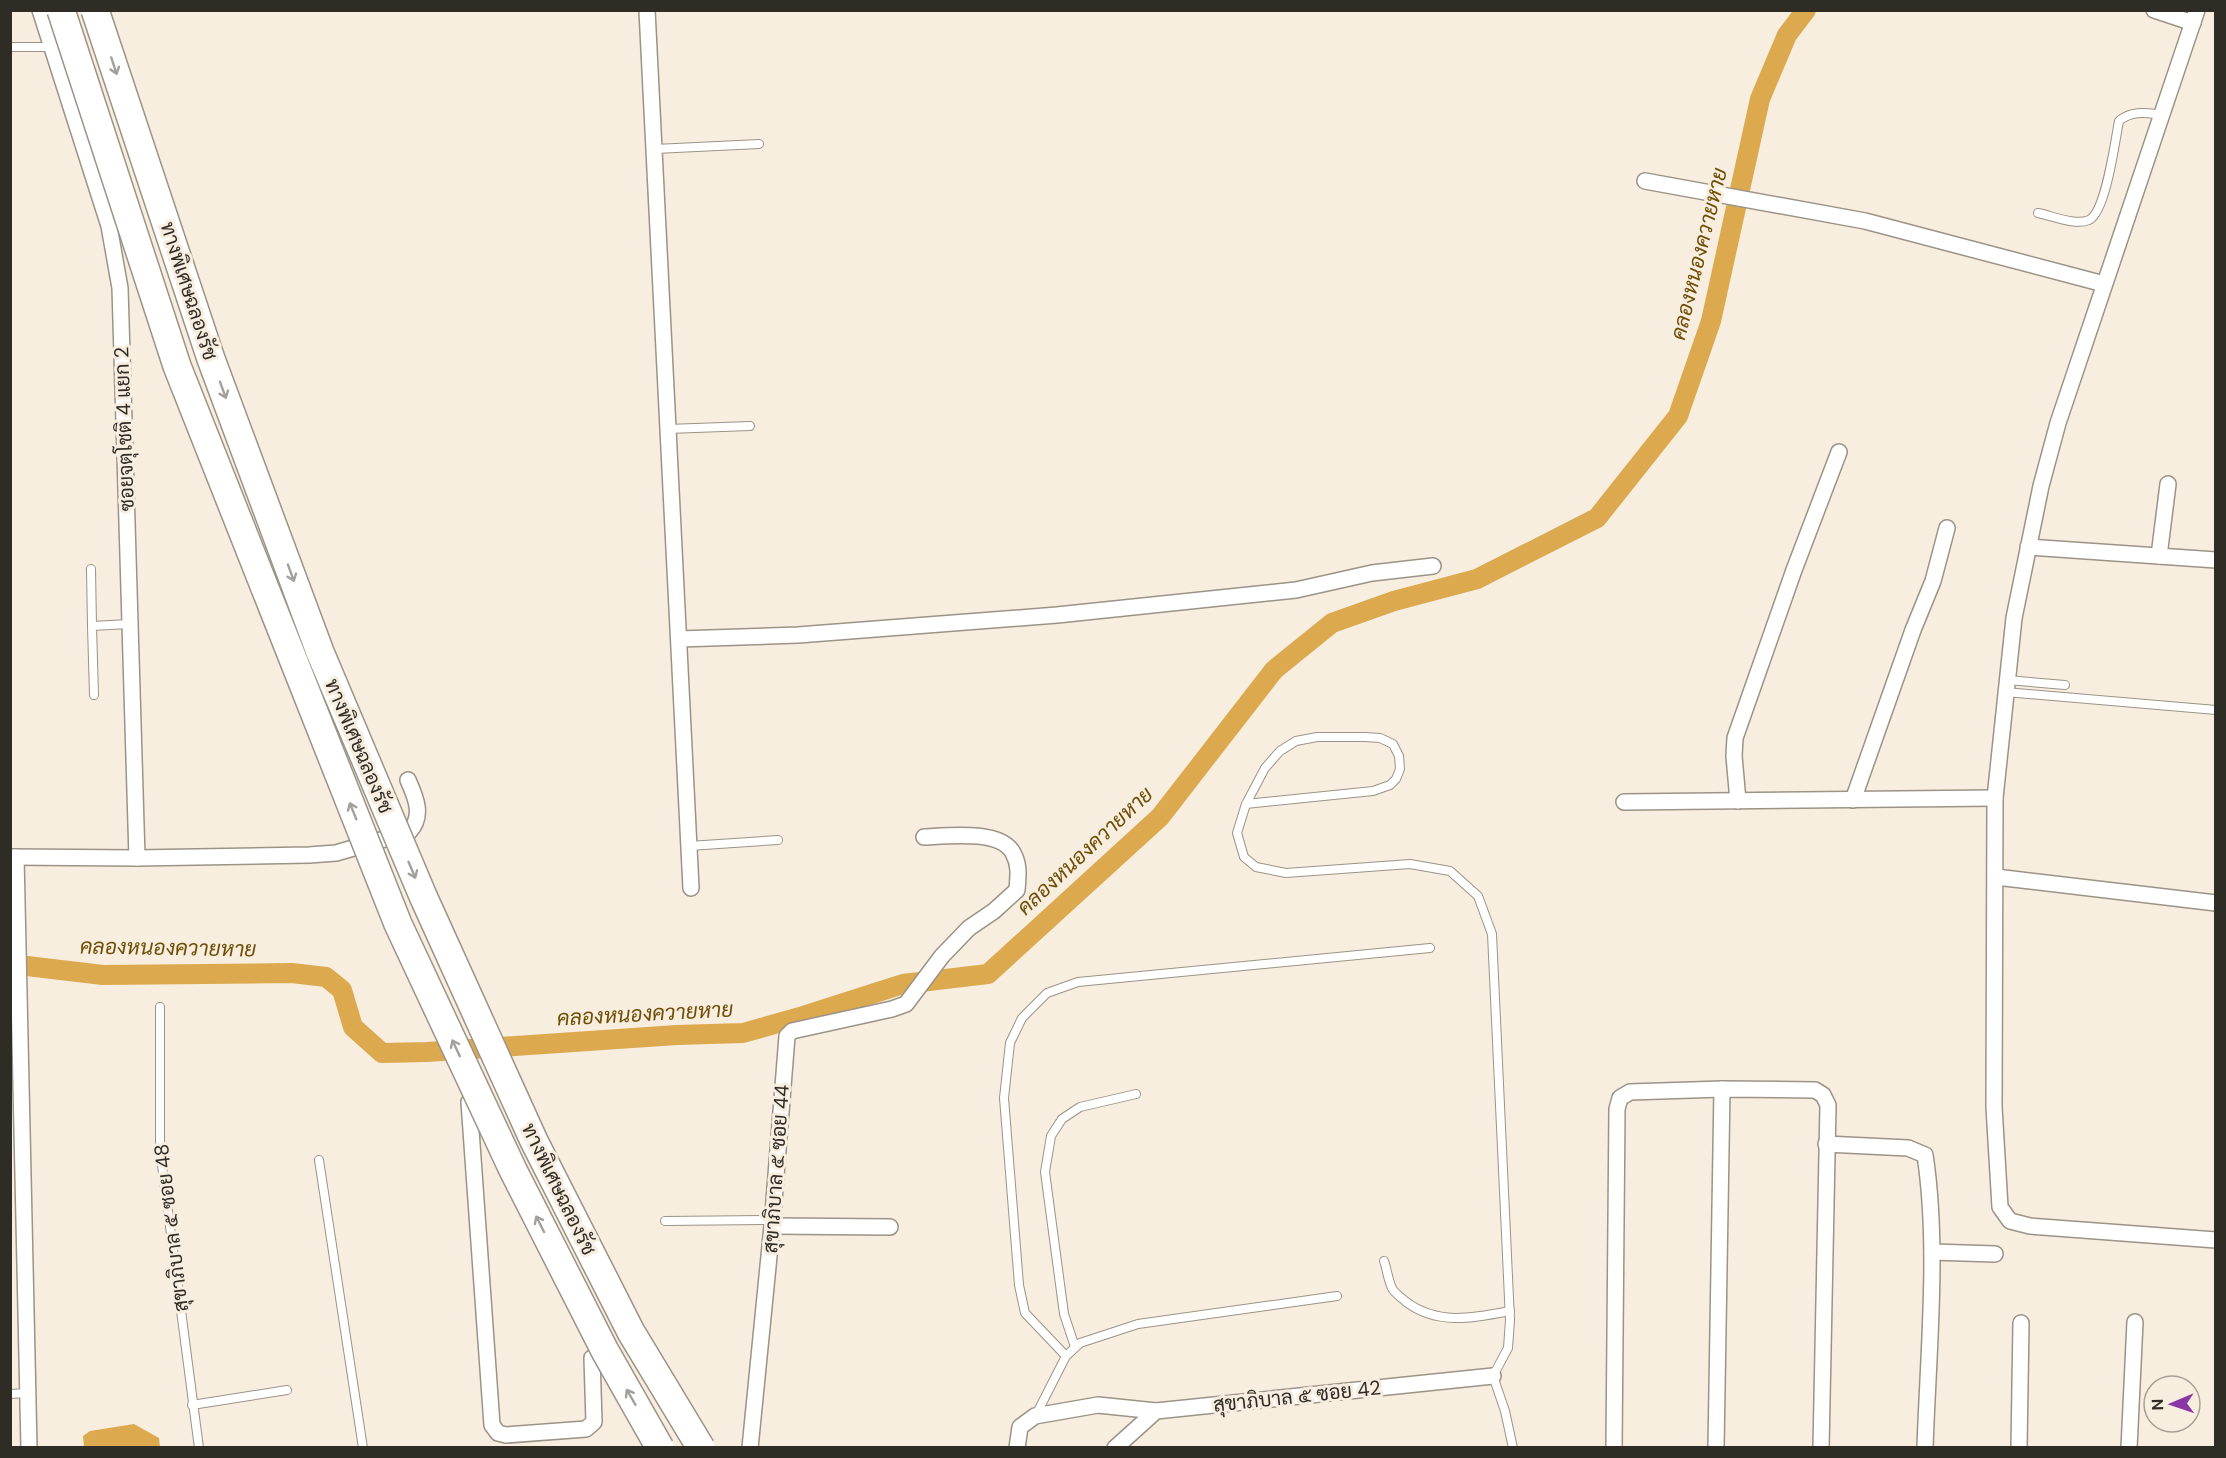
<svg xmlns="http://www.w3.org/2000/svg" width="2226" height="1458" font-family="'DM Sans',Sarabun,sans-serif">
<rect width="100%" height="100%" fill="#f8eee0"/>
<!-- water -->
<path fill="#dca94f" d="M134,1424L159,1438L160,1447H84L83,1436L90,1431Z"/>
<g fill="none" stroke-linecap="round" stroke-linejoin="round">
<!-- canal -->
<path stroke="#dca94f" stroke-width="20" d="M10,964L103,975L292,973L326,977L342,990L353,1027L382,1053L427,1052L677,1035L743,1033L803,1016L903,984L988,974L1160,817L1274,670L1332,623L1394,601L1477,579L1597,518L1678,416L1711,321L1760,99L1787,35L1806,10"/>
<!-- service casing -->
<g stroke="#9b9385" stroke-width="10">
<g id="service">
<path d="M10,47H51"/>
<path d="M655,149L759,144"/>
<path d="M2038,213C2053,216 2075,226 2089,220C2106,212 2115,141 2119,121C2132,110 2146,113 2162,115"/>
<path d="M668,429L750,426"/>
<path d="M91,569L92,626"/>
<path d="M2007,680L2065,685"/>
<path d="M2005,692L2216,710"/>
<path d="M94,695L92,626L129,624"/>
<path d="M1246,804L1373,791L1390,785L1396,779L1400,769L1399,756L1393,744L1380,738L1365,737H1317L1296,741L1280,751L1265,768L1246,804L1237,833L1244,857L1256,867L1286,873L1410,864L1450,871L1478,896L1492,934L1510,1320L1508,1348L1493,1376L1505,1411L1513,1448"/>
<path d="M689,846L778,840"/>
<path d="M160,1007V1150L199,1448"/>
<path d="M319,1160L363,1448"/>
<path d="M665,1221L772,1220"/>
<path d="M1384,1261C1387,1269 1388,1280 1392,1288C1394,1293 1401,1297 1405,1301C1437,1326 1474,1318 1510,1311"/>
<path d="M1075,1347L1064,1314L1045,1172L1051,1136L1062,1119L1080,1107L1136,1094"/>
<path d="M1066,1356L1025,1313L1019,1285L1004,1098L1010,1043L1022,1018L1047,993L1078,982L1430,948"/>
<path d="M10,1394L27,1393"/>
<path d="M192,1405L287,1390"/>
<path d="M1036,1415L1066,1356L1080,1343L1138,1324L1337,1296"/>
</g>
</g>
<!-- minor casing -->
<g stroke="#9b9385" stroke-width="18">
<g id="minor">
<path d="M40,10L109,226L120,288L137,858"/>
<path d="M647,10L691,888"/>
<path d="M2154,10L2193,23"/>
<path d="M2197,10L2058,423L2041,486L2014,618L1995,798L1994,1107L2000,1207L2010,1221L2030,1226L2216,1240"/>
<path d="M1645,181L1865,221L2104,284"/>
<path d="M2028,547L2216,560"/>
<path d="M2159,556L2168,484"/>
<path d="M679,639L798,635L1057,615L1296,590L1372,573L1433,566"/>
<path d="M1853,800L1913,630L1933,581L1947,528"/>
<path d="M1738,801L1734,756L1735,738L1794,570L1839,452"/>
<path d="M1624,802L1995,798"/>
<path d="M10,857L137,858L309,855L336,853L409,832C424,816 416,798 408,780"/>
<path d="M16,857L29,1448"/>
<path d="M1996,877L2216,903"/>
<path d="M469,1102L492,1425L498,1433L506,1435L586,1429L594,1422L592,1358"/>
<path d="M1826,1144L1908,1148L1925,1155C1939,1247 1928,1354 1925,1448"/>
<path d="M772,1226L890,1227"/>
<path d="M1932,1252L1995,1254"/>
<path d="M750,1448L772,1226L787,1036L792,1031L892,1009L906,1004L942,956L969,928L994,911L1017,890C1018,877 1020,865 1013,853C1001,829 946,836 924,837"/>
<path d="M1017,1448L1020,1427L1035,1416L1098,1405L1156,1411"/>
<path d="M1115,1448L1156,1411L1493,1376"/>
<path d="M1614,1448L1617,1109L1620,1098L1630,1092L1722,1089L1815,1090L1823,1095L1828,1105L1821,1448"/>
<path d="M1716,1448L1722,1089"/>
<path d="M2019,1448L2021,1323"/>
<path d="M2129,1448L2135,1322"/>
</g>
</g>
<!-- service -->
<use href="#service" stroke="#fff" stroke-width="8"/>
<!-- minor -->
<use href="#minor" stroke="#fff" stroke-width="15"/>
<!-- motorway-bridge casing -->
<g stroke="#9b9385" stroke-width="30" stroke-linecap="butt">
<g id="motorway-bridge">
<path d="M61,10L177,366L398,924L513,1170L605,1351L660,1448"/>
<path d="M95,10L211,359L320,652L423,896L534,1141L631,1332L701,1448"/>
</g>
</g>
<!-- motorway-bridge -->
<use href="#motorway-bridge" stroke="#fff" stroke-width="27"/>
</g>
<!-- one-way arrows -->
<defs><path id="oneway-shaft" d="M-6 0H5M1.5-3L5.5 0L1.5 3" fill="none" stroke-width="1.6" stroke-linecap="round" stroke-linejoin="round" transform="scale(1.5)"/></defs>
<g stroke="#a1a09d">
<use href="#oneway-shaft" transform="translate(114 66) rotate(72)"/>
<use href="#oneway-shaft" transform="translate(223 390) rotate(70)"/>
<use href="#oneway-shaft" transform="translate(291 573) rotate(70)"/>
<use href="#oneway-shaft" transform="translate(353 811) rotate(-112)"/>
<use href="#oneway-shaft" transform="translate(412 870) rotate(67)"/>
<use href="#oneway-shaft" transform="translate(456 1048) rotate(-115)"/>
<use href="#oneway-shaft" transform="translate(540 1224) rotate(-117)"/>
<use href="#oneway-shaft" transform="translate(631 1397) rotate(-120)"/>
</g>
<g text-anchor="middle" stroke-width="6" stroke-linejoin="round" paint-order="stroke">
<!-- street labels -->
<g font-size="20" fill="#2f2c26" stroke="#f8eee0">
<text transform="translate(189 291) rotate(72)" y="7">ทางพิเศษฉลองรัช</text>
<text transform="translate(124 429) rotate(-92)" y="7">ซอยจตุโชติ 4 แยก 2</text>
<text transform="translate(359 746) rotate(67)" y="7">ทางพิเศษฉลองรัช</text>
<text transform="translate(776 1169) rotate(-86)" y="7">สุขาภิบาล ๕ ซอย 44</text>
<text transform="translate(559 1189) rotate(64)" y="7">ทางพิเศษฉลองรัช</text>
<text transform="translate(171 1228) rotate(-97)" y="7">สุขาภิบาล ๕ ซอย 48</text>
<text transform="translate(1297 1396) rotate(-6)" y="7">สุขาภิบาล ๕ ซอย 42</text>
</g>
<!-- water labels -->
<g font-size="21" font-style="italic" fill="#6f4d03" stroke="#f8eee0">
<text transform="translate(1699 254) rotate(-76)" y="7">คลองหนองควายหาย</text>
<text transform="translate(1085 851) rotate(-43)" y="7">คลองหนองควายหาย</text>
<text transform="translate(168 948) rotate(1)" y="7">คลองหนองควายหาย</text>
<text transform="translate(645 1014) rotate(-3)" y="7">คลองหนองควายหาย</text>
</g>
</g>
<!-- border -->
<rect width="2226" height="1458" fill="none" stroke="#2f2c26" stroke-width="24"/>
<!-- north arrow -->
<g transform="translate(2172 1404) rotate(268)"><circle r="28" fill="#f8eee0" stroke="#a8a096" stroke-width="1.5"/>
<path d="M0-4.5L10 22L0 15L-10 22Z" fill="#8a36a4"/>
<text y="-9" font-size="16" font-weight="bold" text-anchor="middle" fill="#2f2c26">N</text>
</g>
</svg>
